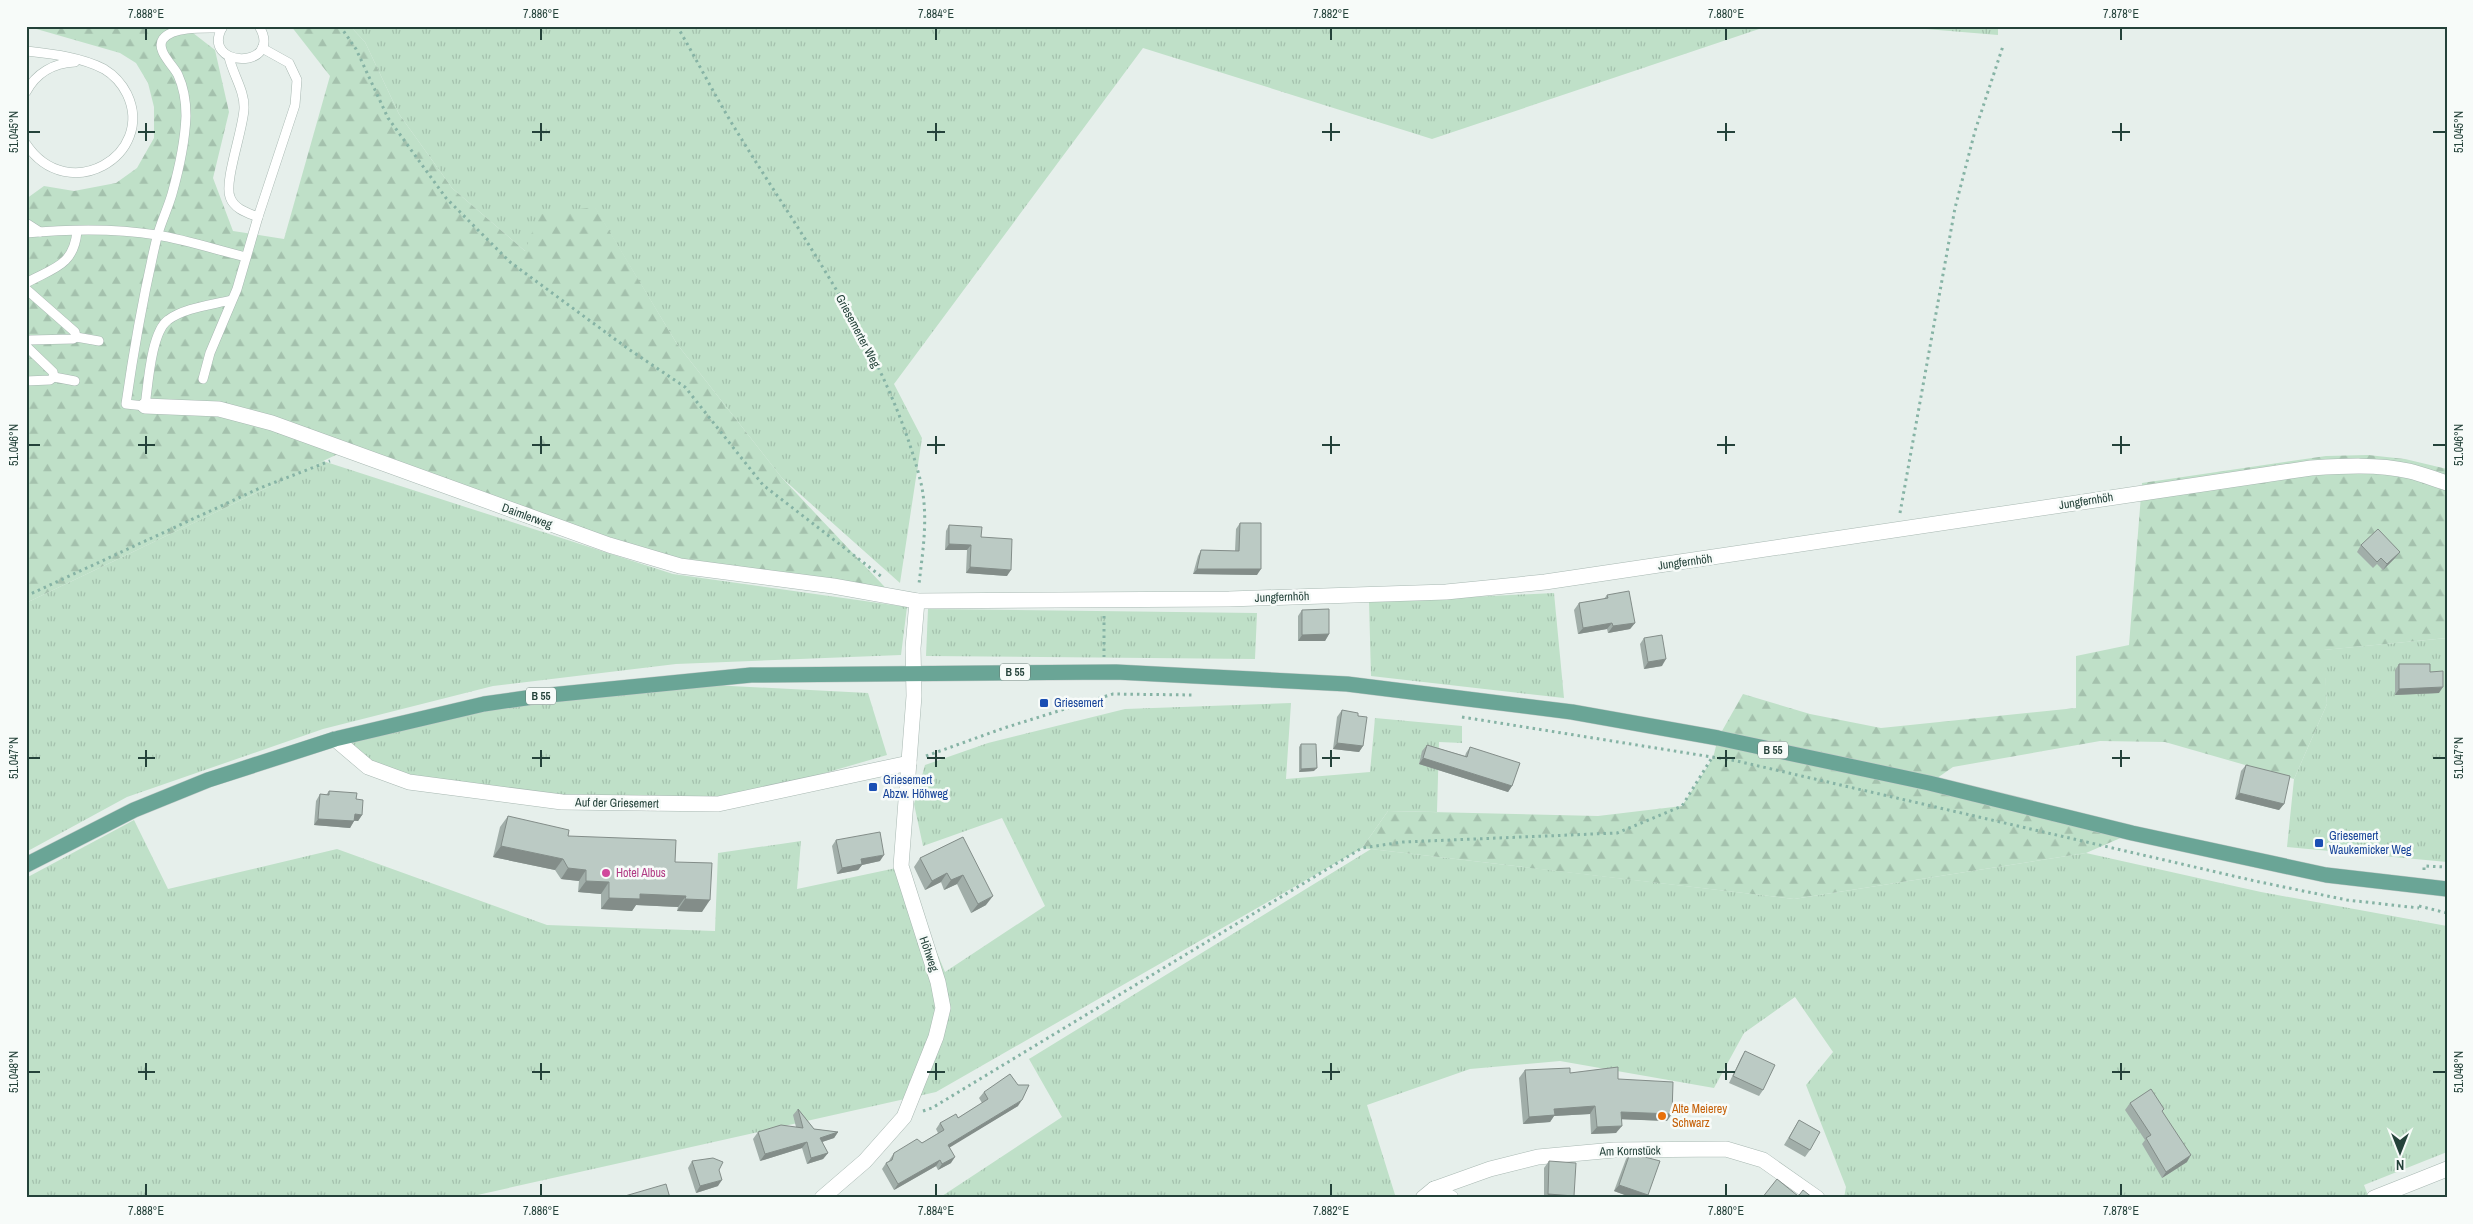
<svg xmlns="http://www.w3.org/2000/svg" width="2473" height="1224" font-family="'Archivo Narrow',sans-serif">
<defs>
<pattern id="grass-tufts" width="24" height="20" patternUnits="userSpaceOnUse" patternTransform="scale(1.25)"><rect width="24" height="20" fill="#bfe0c8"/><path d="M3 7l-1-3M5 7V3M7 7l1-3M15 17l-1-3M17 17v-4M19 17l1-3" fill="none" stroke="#a4c1ad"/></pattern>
<pattern id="forest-firs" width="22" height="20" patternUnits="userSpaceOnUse" patternTransform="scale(1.25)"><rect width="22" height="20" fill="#bfe0c8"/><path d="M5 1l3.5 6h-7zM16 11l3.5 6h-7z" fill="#a4c1ad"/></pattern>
</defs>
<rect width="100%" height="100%" fill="#e6efeb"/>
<!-- grass -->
<g fill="url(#grass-tufts)">
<path d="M350,26H1768L1432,139L1143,48L894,384L922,438L900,583L782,478L677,344L595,208L525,251L452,188L399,114L365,42Z"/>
<path d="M1890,26H1998V35Z"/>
<path d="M323,461L673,574L907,607L901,655L676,664L493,686L323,729L127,797L26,852V603Z"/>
<path d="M1554,593L1564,698L1371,676L1369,602Z"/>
<path d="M928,609L1257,613L1255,659L926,656Z"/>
<path d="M2447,638V862L2287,847L2294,779L2327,704L2323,650Z"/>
<path d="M674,683L868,693L887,755L718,804L562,802L409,782L368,767L335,739L407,721Z"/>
<path d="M1291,703L1286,779L1370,772L1375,718L1462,726V743L1439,742L1437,812L1388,811L1362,848L936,1092L464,1198H26V878L134,820L168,889L337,849L547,925L715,931L718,853L801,841L797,889L901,867L945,972L1045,906L1002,818L923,846L914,804L925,765L988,743L1125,709Z"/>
<path d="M1371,849L1794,899L2086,853L2261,892L2447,926V1152L2364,1185L2369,1198H1844L1846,1187L1806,1085L1833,1052L1795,997L1744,1033L1714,1088L1560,1061L1470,1069L1367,1105L1396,1198H939L1062,1117L1029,1059Z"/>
</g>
<!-- forest -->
<g fill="url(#forest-firs)">
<path d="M26,26H184L215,50L229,112L213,178L233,231L284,239L330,76L291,26H350L365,42L399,114L452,188L525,251L539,214L595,207L677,344L782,478L898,601L681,565L342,452L26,603V199L44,186L74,191L116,183L137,168L154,138V107L148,83L136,63L120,53Z"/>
<path d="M2368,455L2405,459L2447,469V638L2324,650L2327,704L2294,779L2165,742L2100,741L1953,767L1930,783L2132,833L2086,853L1794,899L1362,848L1388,811L1598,816L1682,806L1713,758L1718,738L1743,694L1810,714L1881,728L2076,708V656L2129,645L2142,483L2326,456Z"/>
</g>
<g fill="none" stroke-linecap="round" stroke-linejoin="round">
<!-- service casing -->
<g stroke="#a8b8b2" stroke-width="10">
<g id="service">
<path d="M223,26C198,69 285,70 259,26"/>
<path d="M222,28C207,28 173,26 163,39C155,50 174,66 178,75C184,88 186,102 186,116C185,141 179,169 172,194C168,208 161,222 157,237C144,292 134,348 126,404L145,406C148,386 151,332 168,320C184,308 211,305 231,300"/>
<path d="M26,51C52,54 81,57 104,69C114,75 122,84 127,94C156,155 68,207 26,144"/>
<path d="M229,57C233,75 245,91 244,109C243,130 224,181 230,197C234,209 248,213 258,217"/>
<path d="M26,92C36,73 54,63 75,62"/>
<path d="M26,223L40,232"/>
<path d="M26,233C69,229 114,228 157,235C187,240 217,250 246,257"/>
<path d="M26,283C53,268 74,266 77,231"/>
<path d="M26,289L75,332L76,337L73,339L30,340L26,342"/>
<path d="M76,337L99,341"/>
<path d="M26,346L53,372L54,377L50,380L26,381"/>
<path d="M54,377L75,381"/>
<path d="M203,379L210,353L237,289L258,217L295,105L297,80L289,63L262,48"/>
</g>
</g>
<!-- minor casing -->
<g stroke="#a8b8b2" stroke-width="16">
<g id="minor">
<path d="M145,406L219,409L272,423L609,545L680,566L833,586L917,601L1229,599L1446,592L1545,582L2311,468C2344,466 2377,464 2409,471C2422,474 2434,479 2447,483"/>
<path d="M335,739L368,767L409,782L562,802L718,804L909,763"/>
<path d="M822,1198L865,1161L904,1117L936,1037L943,1008L938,982L901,866L914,696L913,648L917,601"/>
<path d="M1423,1198L1434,1189L1451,1198"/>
</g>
</g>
<!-- tertiary casing -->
<g stroke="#a8b8b2" stroke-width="16">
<g id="tertiary">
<path d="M1434,1189L1490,1169L1538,1157L1614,1150L1726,1149L1763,1160L1817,1198"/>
<path d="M2374,1198L2447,1169"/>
</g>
</g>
<!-- primary casing -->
<g stroke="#c2cac8" stroke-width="16">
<path id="primary" d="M26,865L134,810L208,780L335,739L484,704L540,696L751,675L1116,672L1347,684L1572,712L1718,738L1929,783L2132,833L2326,875L2447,889"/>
</g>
<!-- path -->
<g stroke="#86b3a5" stroke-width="3" stroke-dasharray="2.5 4" stroke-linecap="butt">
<path d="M340,26L356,49L388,118L446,198L510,262L627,348L685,387L763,485L882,577"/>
<path d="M677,26C698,62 717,100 739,135C807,245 887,352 920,479C929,514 923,549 919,584"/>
<path d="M1900,513L1955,208L1975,131L2003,46"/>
<path d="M26,596L260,488L330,461"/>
<path d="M1104,616V657"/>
<path d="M1462,717L1737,761L2255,881L2347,900L2419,908"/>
<path d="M926,756L1004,728L1113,694L1194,695"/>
<path d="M2424,870V866L2447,867"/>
<path d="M2419,906L2447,913"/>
<path d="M923,1111L932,1108L1362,848L1403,842L1617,833L1682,806L1713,756"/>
</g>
<!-- service -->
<use href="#service" stroke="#fff" stroke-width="9"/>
<!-- minor -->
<use href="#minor" stroke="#fff" stroke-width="15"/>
<!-- tertiary -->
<use href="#tertiary" stroke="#fff" stroke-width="15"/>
<!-- primary -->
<use href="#primary" stroke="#6aa596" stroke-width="15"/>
</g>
<!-- wall -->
<g fill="#a1aea9">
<path d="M1240,523L1257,575L1193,574L1198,556L1201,550L1235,551L1236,529Z"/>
<path d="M949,525L981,537L1007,576L966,573L967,550H945L946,531Z"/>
<path d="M2361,545L2400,552L2395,558L2383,570L2377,564L2373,568L2357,552Z"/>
<path d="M1607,595L1635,623L1630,629L1608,633L1607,629L1578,634L1574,610L1579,603L1604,599Z"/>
<path d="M1302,610L1329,634L1325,641H1298V616Z"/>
<path d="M1644,638L1662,666L1644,669L1640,644Z"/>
<path d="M2399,664L2430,672L2439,693L2395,695V670Z"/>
<path d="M1342,710L1358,716L1363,746L1359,752L1333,749L1337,717Z"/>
<path d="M1301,744L1314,771L1299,772V747Z"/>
<path d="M1427,745L1465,756L1466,753L1470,747L1512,786L1508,792L1419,764L1422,751Z"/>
<path d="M2246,765L2284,804L2279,810L2235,799L2241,771Z"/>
<path d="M329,791L356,799L362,815L358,821H354L350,828L314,825L316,801L320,794L326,795Z"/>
<path d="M508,816L568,836L675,862L702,912L677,911L678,907L636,905L632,911L601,909V894L578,892L579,881L561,879L555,870L493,857L500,827Z"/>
<path d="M963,837L986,905L971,913L957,884L944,890L941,882L925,890L914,867L920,858Z"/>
<path d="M836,840L880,861L862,865L858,870L837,874L832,846Z"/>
<path d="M1745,1051L1763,1090L1759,1096L1729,1083L1741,1058Z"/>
<path d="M1525,1070L1570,1073L1618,1079L1667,1121L1621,1119L1616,1133L1591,1134L1590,1114L1554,1116L1550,1122L1523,1124L1519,1078Z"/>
<path d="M984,1092L1018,1106L949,1147L951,1163L938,1170L936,1166L894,1190L882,1169L886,1163L889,1161L890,1159L894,1153L922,1143L938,1133L936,1129L940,1123L958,1118L982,1103L979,1098Z"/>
<path d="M2130,1103L2162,1112L2187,1162L2162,1178L2142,1144L2145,1140L2125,1110Z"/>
<path d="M798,1109L814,1129L838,1132L834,1138L822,1142L828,1153L823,1159L807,1164L802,1148L760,1161L753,1139L758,1132L796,1127L793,1115Z"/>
<path d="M1799,1120L1810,1150L1805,1157L1784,1145Z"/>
<path d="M1630,1153L1648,1195L1646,1198H1633L1614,1191L1626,1159Z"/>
<path d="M692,1161L718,1186L696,1193L688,1168Z"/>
<path d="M1549,1161L1574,1196L1573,1198H1544V1168Z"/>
</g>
<!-- shaded-wall -->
<g fill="#838d89">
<path d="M949,544L971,545L967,550H945Z"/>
<path d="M2400,552L2395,558L2383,570L2387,564Z"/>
<path d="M970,567L1011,570L1007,576L966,573Z"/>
<path d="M1197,569H1261L1257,575L1193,574Z"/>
<path d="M1612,623L1607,629L1578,634L1583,628Z"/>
<path d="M1635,623L1630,629L1608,633L1613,626Z"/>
<path d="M1329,634L1325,641H1298L1302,635Z"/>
<path d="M1666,659L1662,666L1644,669L1648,662Z"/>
<path d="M2443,687L2439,693L2395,695L2399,689Z"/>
<path d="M1337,743L1363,746L1359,752L1333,749Z"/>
<path d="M1423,758L1512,786L1508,792L1419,764Z"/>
<path d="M1317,768L1314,771L1299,772L1301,769Z"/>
<path d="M2239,793L2284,804L2279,810L2235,799Z"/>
<path d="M355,814L362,815L358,821L350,820Z"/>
<path d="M318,819L354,821L350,828L314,825Z"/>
<path d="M501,846L563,859L555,870L493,857Z"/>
<path d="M884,855L880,861L862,865L858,870L837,874L842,868L861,859Z"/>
<path d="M568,868L586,870L579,881L561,879Z"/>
<path d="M947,873L941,882L925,890L932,881Z"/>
<path d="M963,875L957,884L944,890L951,880Z"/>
<path d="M586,881L609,882L601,894L578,892Z"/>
<path d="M640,894L686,896L678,907L636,905L632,911L601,909L609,898Z"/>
<path d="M993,896L986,905L971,913L978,904Z"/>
<path d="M685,899L710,900L702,912L677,911Z"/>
<path d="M1022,1100L1018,1106L944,1151L948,1145Z"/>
<path d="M1595,1106L1590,1114L1554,1116L1550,1122L1523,1124L1529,1117L1554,1109Z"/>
<path d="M1621,1112L1672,1114L1667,1121L1615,1119Z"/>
<path d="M1622,1126L1616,1133L1591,1134L1597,1127Z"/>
<path d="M838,1132L834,1138L816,1144L820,1138Z"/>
<path d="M807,1142L802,1148L760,1161L765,1154Z"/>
<path d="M828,1153L823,1159L807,1164L811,1158Z"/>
<path d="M2191,1155L2187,1162L2162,1178L2166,1172Z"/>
<path d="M955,1157L951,1163L938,1170L942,1164Z"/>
<path d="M940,1160L936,1166L894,1190L898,1184Z"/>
<path d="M722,1180L718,1186L696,1193L700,1186Z"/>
<path d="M1619,1185L1648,1195L1646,1198H1633L1614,1191Z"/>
<path d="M1548,1194L1574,1196L1573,1198H1546Z"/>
</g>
<!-- building -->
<g fill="#bbcac4" stroke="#838d89">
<path d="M1240,523H1261V569H1197L1201,550L1239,551Z"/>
<path d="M949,525L982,527L981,537L1012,539L1011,570L970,567L971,545L949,544Z"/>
<path d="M2378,529L2400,552L2387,564L2381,558L2377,562L2361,545Z"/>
<path d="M1629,591L1635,623L1613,626L1612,623L1583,628L1579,603L1608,598L1607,595Z"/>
<path d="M1329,609V634L1302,635V610Z"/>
<path d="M1662,635L1666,659L1648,662L1644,638Z"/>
<path d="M2399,664H2430V672L2443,671V687L2399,689Z"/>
<path d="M1342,710L1358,713V716L1367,717L1363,746L1337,743Z"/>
<path d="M1301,744H1316L1317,768L1301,769Z"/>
<path d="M1427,745L1467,757L1470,747L1520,763L1512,786L1423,758Z"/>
<path d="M2246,765L2290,776L2284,804L2239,793Z"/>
<path d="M329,791L357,793L356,799L363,800L362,815L355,814L354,821L318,819L320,794L329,795Z"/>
<path d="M508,816L569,830L568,836L676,840L675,862L712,863L710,900L685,899L686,896L640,894V899L609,898V882L586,881V870L568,868L563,859L501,846Z"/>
<path d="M880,832L884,855L861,859L862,864L842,868L836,840Z"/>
<path d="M963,837L993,896L978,904L963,875L951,880L947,873L932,881L920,858Z"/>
<path d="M1745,1051L1775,1065L1763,1090L1733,1076Z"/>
<path d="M1618,1067V1079L1673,1082L1672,1114L1621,1112L1622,1126L1597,1127L1595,1106L1554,1109L1555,1115L1529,1117L1525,1070L1570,1068V1073Z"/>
<path d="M1010,1074L1018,1085H1029L1022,1100L948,1145L955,1157L942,1164L940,1160L898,1184L886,1163L892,1160L894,1153L917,1139L922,1143L944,1130L940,1123L956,1114L958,1118L988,1099L984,1092Z"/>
<path d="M2151,1089L2164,1109L2162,1111L2191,1155L2166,1172L2146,1138L2151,1135L2130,1103Z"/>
<path d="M798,1109L814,1129L838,1132L820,1138L828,1153L811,1158L807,1142L765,1154L758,1132L781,1125L803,1128Z"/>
<path d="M1799,1120L1820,1132L1810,1150L1789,1138Z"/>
<path d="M1630,1153L1660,1161L1648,1195L1619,1185Z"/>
<path d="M713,1158L723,1162L719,1170L722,1180L700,1186L692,1161Z"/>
<path d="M1549,1161L1576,1163L1574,1196L1548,1194Z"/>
<path d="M1777,1179L1798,1196L1796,1198H1762Z"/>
<path d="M666,1184L670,1198H625V1196Z"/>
<path d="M1803,1190L1813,1198H1797Z"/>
</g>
<!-- ticks -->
<path fill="none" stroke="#24423a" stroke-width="2" d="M146,28V40M541,28V40M936,28V40M1331,28V40M1726,28V40M2121,28V40M146,123V141M541,123V141M936,123V141M1331,123V141M1726,123V141M2121,123V141M28,132H40M138,132H155M532,132H550M927,132H945M1322,132H1340M1717,132H1735M2112,132H2130M2433,132H2446M146,436V454M541,436V454M936,436V454M1331,436V454M1726,436V454M2121,436V454M28,445H40M138,445H155M532,445H550M927,445H945M1322,445H1340M1717,445H1735M2112,445H2130M2433,445H2446M146,750V767M541,750V767M936,750V767M1331,750V767M1726,750V767M2121,750V767M28,758H40M138,758H155M532,758H550M927,758H945M1322,758H1340M1717,758H1735M2112,758H2130M2433,758H2446M146,1063V1080M541,1063V1080M936,1063V1080M1331,1063V1080M1726,1063V1080M2121,1063V1080M28,1072H40M138,1072H155M532,1072H550M927,1072H945M1322,1072H1340M1717,1072H1735M2112,1072H2130M2433,1072H2446M146,1184V1196M541,1184V1196M936,1184V1196M1331,1184V1196M1726,1184V1196M2121,1184V1196"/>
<!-- markers -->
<g fill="#1a4fb4" stroke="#f7fbf9" stroke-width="2">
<rect x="1039" y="698" width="10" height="10" rx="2.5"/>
<rect x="868" y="782" width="10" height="10" rx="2.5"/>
<rect x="2314" y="838" width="10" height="10" rx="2.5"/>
</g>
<circle fill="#d1479c" stroke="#f7fbf9" stroke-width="2" cx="606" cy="873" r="5"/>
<circle fill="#e8710a" stroke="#f7fbf9" stroke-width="2" cx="1662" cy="1116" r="5"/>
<g text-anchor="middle" stroke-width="5" stroke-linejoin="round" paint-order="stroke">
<!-- shield labels -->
<g fill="#f7fbf9" stroke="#637a73" stroke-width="1">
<rect x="1000" y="663.5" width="30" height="17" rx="4"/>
<rect x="526" y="687.5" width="30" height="17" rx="4"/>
<rect x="1758" y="741.5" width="30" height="17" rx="4"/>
</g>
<g font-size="11" font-weight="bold" fill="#24423a">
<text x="1015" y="676">B 55</text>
<text x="541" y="700">B 55</text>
<text x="1773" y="754">B 55</text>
</g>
<!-- street labels -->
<g font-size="12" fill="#24423a" stroke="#f7fbf9">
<text transform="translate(858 331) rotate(62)" y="4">Griesemerter Weg</text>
<text transform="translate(2086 501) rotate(-9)" y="4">Jungfernhöh</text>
<text transform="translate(527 516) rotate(20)" y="4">Daimlerweg</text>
<text transform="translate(1685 562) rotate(-8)" y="4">Jungfernhöh</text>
<text transform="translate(1282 597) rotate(-2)" y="4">Jungfernhöh</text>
<text transform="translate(617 803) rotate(1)" y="4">Auf der Griesemert</text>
<text transform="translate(929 954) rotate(71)" y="4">Höhweg</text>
<text transform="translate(1630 1151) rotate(-1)" y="4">Am Kornstück</text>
</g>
<!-- transit labels -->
<g font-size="12" fill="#164399" stroke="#f7fbf9" text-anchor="start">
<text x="1054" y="707">Griesemert</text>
<text x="883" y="784">Griesemert<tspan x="883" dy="14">Abzw. Höhweg</tspan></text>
<text x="2329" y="840">Griesemert<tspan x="2329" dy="14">Waukemicker Weg</tspan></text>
</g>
<!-- hotel labels -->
<g font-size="12" fill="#b23c85" stroke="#f7fbf9" text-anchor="start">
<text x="616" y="877">Hotel Albus</text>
</g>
<!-- food labels -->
<g font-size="12" fill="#c56008" stroke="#f7fbf9" text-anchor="start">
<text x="1672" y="1113">Alte Meierey<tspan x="1672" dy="14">Schwarz</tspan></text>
</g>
</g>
<!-- border -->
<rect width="2473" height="1224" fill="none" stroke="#f7fbf9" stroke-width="55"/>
<!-- north arrow -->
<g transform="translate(2400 1152) rotate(180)" stroke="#f7fbf9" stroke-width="4" paint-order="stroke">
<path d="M0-4L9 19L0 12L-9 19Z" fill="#24423a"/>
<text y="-8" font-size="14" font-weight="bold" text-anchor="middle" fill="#24423a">N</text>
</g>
<rect x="28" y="28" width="2418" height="1168" fill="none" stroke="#24423a" stroke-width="2"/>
<g font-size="12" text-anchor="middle" fill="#24423a">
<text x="146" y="18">7.888°E</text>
<text x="541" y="18">7.886°E</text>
<text x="936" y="18">7.884°E</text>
<text x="1331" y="18">7.882°E</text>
<text x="1726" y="18">7.880°E</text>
<text x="2121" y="18">7.878°E</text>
<text transform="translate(2459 132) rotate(-90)" y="4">51.045°N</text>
<text transform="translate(14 132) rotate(-90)" y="4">51.045°N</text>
<text transform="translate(2459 445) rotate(-90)" y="4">51.046°N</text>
<text transform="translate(14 445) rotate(-90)" y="4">51.046°N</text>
<text transform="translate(2459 758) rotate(-90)" y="4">51.047°N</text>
<text transform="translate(14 758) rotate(-90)" y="4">51.047°N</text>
<text transform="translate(2459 1072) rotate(-90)" y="4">51.048°N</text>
<text transform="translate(14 1072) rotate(-90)" y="4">51.048°N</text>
<text x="146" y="1215">7.888°E</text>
<text x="541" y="1215">7.886°E</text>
<text x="936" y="1215">7.884°E</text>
<text x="1331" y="1215">7.882°E</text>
<text x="1726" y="1215">7.880°E</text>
<text x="2121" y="1215">7.878°E</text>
</g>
</svg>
